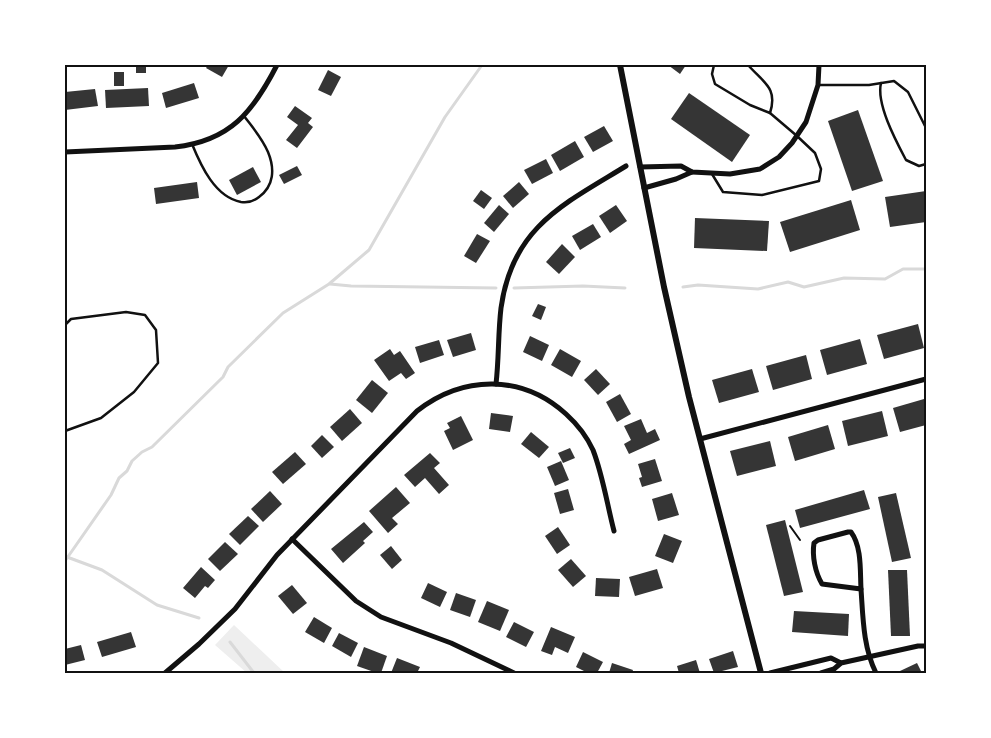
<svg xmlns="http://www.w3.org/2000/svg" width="991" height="738" font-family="'Noto Sans',sans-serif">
<rect width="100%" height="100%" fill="#fff"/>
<!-- green -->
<path fill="#eee" d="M234,625L285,673H247L215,645Z"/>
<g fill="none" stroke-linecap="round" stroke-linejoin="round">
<!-- stream -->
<g stroke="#d9d9d9" stroke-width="3">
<path d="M330,284L351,286L496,288"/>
<path d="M683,287L698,285L758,289L788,282L804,287L844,278L885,279L903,269H926"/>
<path d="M514,288L583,286L625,288"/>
<path d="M67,557L102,570L157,605L199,618"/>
<path d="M65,561L111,495L119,478L127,471L132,461L142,452L152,447L223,377L228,367L283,313L329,284L369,250L445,117L482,65"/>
<path d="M230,642L254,673"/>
</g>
</g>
<!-- building -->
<g fill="#353535">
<rect x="136" y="65" width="10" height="8"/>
<path d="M208,65H229L222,77L206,68Z"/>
<path d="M668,65H686L680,74Z"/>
<path d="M328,70L341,77L331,96L318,90Z"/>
<rect x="114" y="72" width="10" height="14"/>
<path d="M194,83L199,98L166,108L162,93Z"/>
<path d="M148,88L149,106L106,108L105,90Z"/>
<path d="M95,89L98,106L65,110V92Z"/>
<path d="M689,93L750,135L732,162L671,119Z"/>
<path d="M295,106L312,118L308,123L313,127L297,148L286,140L298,125L287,117Z"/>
<path d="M858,110L883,181L852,191L828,121Z"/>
<path d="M604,126L613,141L593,152L584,137Z"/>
<path d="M575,141L584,157L560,171L551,155Z"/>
<path d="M546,159L553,173L532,184L524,170Z"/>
<path d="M297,166L302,175L284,184L279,175Z"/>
<path d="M253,167L261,182L237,195L229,180Z"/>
<path d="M197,182L199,198L156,204L154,188Z"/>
<path d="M519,182L529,194L513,208L503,196Z"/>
<path d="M481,190L492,198L484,209L473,201Z"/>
<path d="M926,191V222L890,227L885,197Z"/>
<path d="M851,200L860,230L790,252L780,222Z"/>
<path d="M499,205L509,214L494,232L484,223Z"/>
<path d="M616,205L627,221L610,233L599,216Z"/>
<path d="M695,218L769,221L767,251L694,248Z"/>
<path d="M593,224L601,237L580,250L572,236Z"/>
<path d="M477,234L490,241L476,263L464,256Z"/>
<path d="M562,244L575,257L559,274L546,262Z"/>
<path d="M538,304L546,307L541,320L532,316Z"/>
<path d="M918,324L924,348L884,359L877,335Z"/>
<path d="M471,333L476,350L453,357L447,340Z"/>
<path d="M530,336L549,345L542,361L523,352Z"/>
<path d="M860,339L867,364L827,375L820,350Z"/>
<path d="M439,340L444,355L420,363L415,347Z"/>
<path d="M390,349L394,355L400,351L415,373L406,379L401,373L389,381L374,360Z"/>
<path d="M560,349L581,361L572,377L551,365Z"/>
<path d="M806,355L812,379L773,390L766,366Z"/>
<path d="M596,369L610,384L598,395L584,380Z"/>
<path d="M752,369L759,392L719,403L712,380Z"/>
<path d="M372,380L388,393L372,413L356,400Z"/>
<path d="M620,394L631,414L617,422L606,402Z"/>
<path d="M924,399H926V425L900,432L893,408Z"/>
<path d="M350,409L362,423L342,441L330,427Z"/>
<path d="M882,411L888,436L848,446L842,421Z"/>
<path d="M491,413L513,416L510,432L489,429Z"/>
<path d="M461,416L473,440L453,450L444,431L450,428L447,423Z"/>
<path d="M641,419L647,433L655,429L660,440L629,454L624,444L631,440L624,426Z"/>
<path d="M828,425L835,449L795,461L788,437Z"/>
<path d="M531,432L549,447L539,458L521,444Z"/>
<path d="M322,435L334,447L322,458L311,446Z"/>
<path d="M770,441L776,466L737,476L730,451Z"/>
<path d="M570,448L575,458L563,463L558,453Z"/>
<path d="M295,452L306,464L283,484L272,472Z"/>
<path d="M430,453L440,463L434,468L449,485L439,494L425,478L415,487L404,475Z"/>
<path d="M655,459L662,481L642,487L639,478L642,477L638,464Z"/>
<path d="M561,461L569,480L555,486L547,467Z"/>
<path d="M396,487L410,503L392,518L398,524L388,533L369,511Z"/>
<path d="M568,489L574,510L560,514L554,493Z"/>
<path d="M864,490L870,509L800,528L795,510Z"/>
<path d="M270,491L282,504L263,522L251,509Z"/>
<path d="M672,493L679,515L658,521L652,499Z"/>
<path d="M896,493L911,558L892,562L878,497Z"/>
<path d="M248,516L259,526L240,545L229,534Z"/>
<path d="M785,520L803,592L784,596L766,525Z"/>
<path d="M364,522L373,532L363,541L365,543L343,563L331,549Z"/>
<path d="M558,527L570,545L557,554L545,536Z"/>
<path d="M664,534L682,541L673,563L655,556Z"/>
<path d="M225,542L238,554L220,571L208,559Z"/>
<path d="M391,546L402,560L392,569L380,555Z"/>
<path d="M571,559L586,576L573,587L558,570Z"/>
<path d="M201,567L215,580L208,588L205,586L195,598L183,588Z"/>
<path d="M657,569L663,588L635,596L629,577Z"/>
<path d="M888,570H907L910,636H891Z"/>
<path d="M596,578L620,579L619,597L595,596Z"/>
<path d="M428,583L447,592L440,607L421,598Z"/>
<path d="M292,585L307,603L293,614L278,596Z"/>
<path d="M456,593L476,600L470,617L450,610Z"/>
<path d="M487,601L509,610L500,631L478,622Z"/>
<path d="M794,611L849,614L848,636L792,632Z"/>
<path d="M314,617L332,628L324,643L305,632Z"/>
<path d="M514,622L534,632L526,647L506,637Z"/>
<path d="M551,627L575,637L568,653L555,647L552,655L541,651Z"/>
<path d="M131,632L136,647L102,657L97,642Z"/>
<path d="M339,633L358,643L351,657L332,646Z"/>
<path d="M81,645L85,660L65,665V649Z"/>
<path d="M364,647L387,656L381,673H377L357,666Z"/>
<path d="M733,651L738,667L714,673L709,659Z"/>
<path d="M583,652L603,662L597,673H588L576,667Z"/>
<path d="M397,658L420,667L417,673H391Z"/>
<path d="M696,660L700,673H679L677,666Z"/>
<path d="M612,663L633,670L632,673H609Z"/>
<path d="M917,663L922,673H901L900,671Z"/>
</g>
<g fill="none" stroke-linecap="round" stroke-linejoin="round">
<!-- path -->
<path stroke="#111" stroke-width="2" d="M790,526L800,540"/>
<!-- service -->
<g stroke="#111" stroke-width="2.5">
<path d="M748,65C764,83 778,88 770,113"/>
<path d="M881,83C876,104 896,141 906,160L919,166L926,164"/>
<path d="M818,85H869L894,81L908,92L926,128"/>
<path d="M192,144C201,166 215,197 241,202C247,203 254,201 259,197C274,186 275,169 268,152C262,138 253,128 244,116"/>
<path d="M712,174L723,192L762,195L819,181L821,169L815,153L797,136L770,113L750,105L715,84L712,74L714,65"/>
<path d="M65,325L71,319L126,312L145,315L156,330L158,363L134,392L101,418L65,431"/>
</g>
<!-- minor -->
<g stroke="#111" stroke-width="5">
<path d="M65,152L175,147C230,141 253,112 277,65"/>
<path d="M640,167L681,166L692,172L730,174L760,169L779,157L792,143L806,122L818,85L819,65"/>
<path d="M644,188L676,179L692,172"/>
<path d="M496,384C499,358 498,333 501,308C512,227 564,204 626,166"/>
<path d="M700,439L926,379"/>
<path d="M848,532H851C862,547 860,571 861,589L822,584C815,572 812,556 814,543L818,540Z"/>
<path d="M292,539L356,601L381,617L451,643L514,673"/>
<path d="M861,589C863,617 863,647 876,673"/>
<path d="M165,673L199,644L235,609L277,555L417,411C463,375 522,374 566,414C577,424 587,437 593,450C603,476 607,504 614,531"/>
<path d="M770,673L831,658L841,663"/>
<path d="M821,673L834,669L841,663L918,646H926"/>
</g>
<!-- tertiary -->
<path stroke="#111" stroke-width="6" d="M620,65L664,287L689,397L761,673"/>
</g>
<!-- border -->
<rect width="991" height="738" fill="none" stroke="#ffffff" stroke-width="132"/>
<rect x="66" y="66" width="859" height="606" fill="none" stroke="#111" stroke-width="2"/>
</svg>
